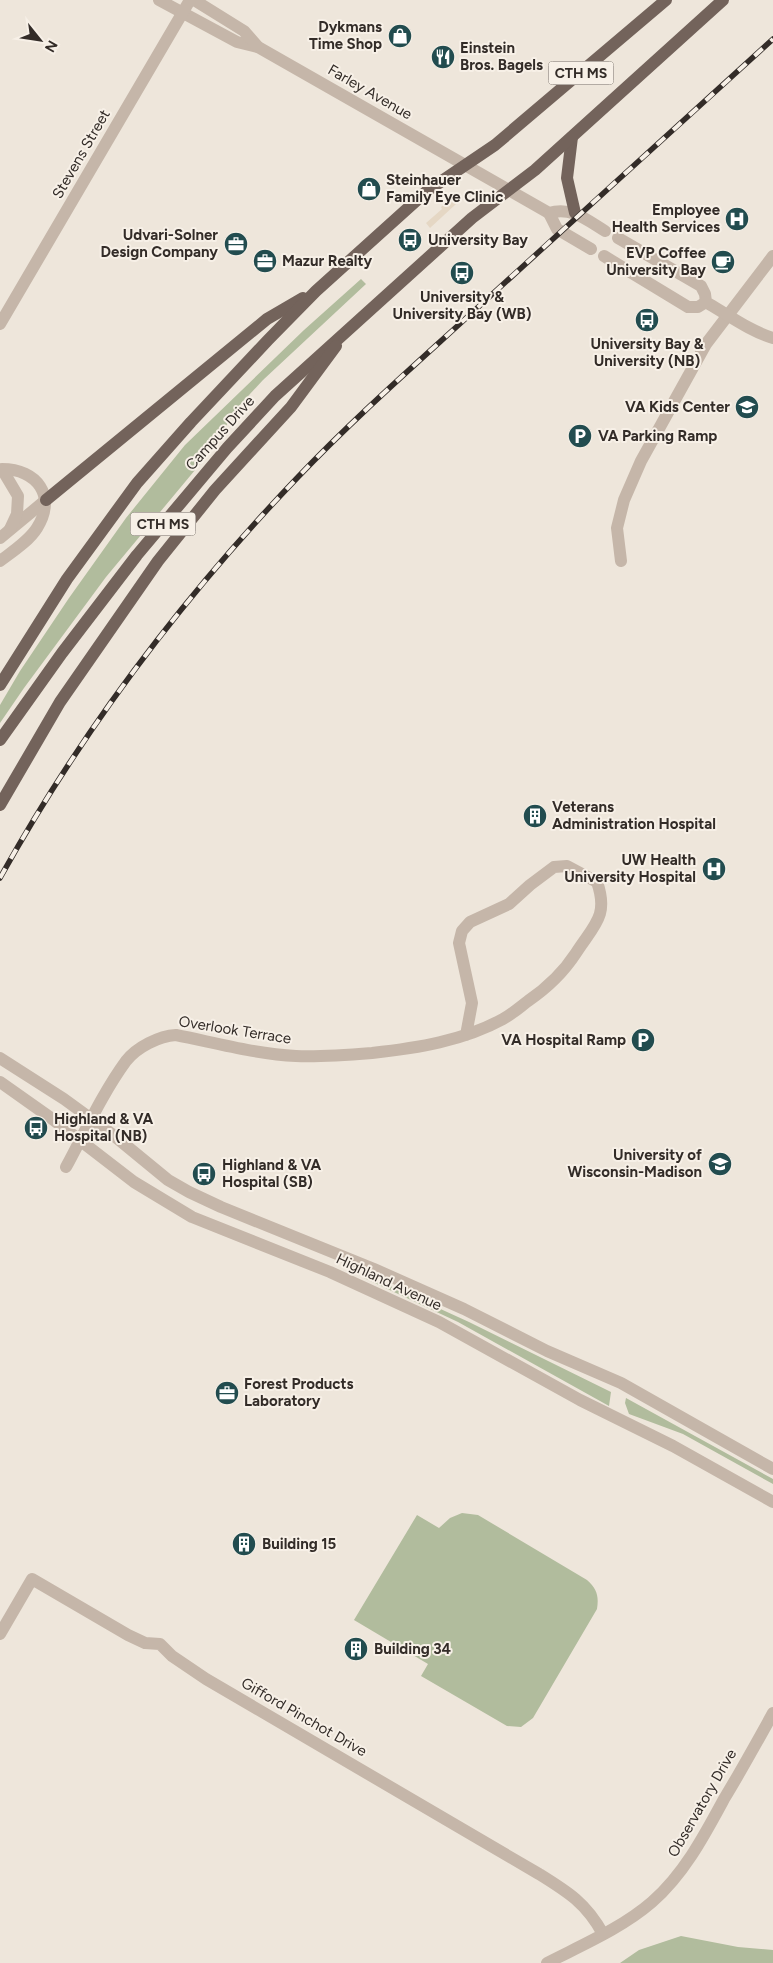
<svg xmlns="http://www.w3.org/2000/svg" width="773" height="1963" font-family="Figtree,sans-serif">
<rect width="100%" height="100%" fill="#eee6db"/>
<!-- green -->
<g fill="#b1bc9d">
<path d="M361,279L366,284L263,380L237,408L210,452L106,577L24,688L0,723V705L20,671L69,598L126,518L185,445L304,330Z"/>
<path d="M366,1275L469,1322L611,1392L609,1406L458,1322L364,1278Z"/>
<path d="M626,1398L773,1479V1484L683,1434L629,1414L625,1403Z"/>
<path d="M462,1513L478,1515L587,1580C597,1589 599,1596 597,1609L533,1718L521,1727L507,1726L421,1676L428,1664L354,1620L417,1515L439,1528L450,1518Z"/>
<path d="M681,1936L738,1947L773,1950V1963H620L639,1950Z"/>
</g>
<!-- plaza -->
<path fill="#e5d7c4" d="M449,200L456,204L430,228L426,223L442,209L441,207Z"/>
<g fill="none" stroke-linecap="round" stroke-linejoin="round">
<!-- minor -->
<g stroke="#c5b6a9" stroke-width="12">
<path d="M159,0L237,42L258,47"/>
<path d="M194,0L244,31L258,47L465,165"/>
<path d="M0,324L190,0"/>
<path d="M621,561L617,528L624,500L641,461L706,344L773,256"/>
<path d="M66,1167C85,1132 102,1094 126,1061C137,1047 159,1036 176,1035C216,1043 256,1054 296,1056C321,1057 347,1055 372,1053C417,1048 463,1041 503,1019C512,1014 520,1007 528,1001C547,988 563,973 576,953C594,925 609,916 597,882L567,866L554,867L530,885L509,904L470,922L462,931L459,943L472,1003L466,1035"/>
<path d="M0,1634L32,1579L128,1635L145,1643L160,1644L172,1656L206,1679L539,1874C568,1892 586,1903 603,1934"/>
</g>
<!-- tertiary -->
<g stroke="#c5b6a9" stroke-width="12">
<path d="M465,165L549,213C571,206 587,220 605,231"/>
<path d="M549,213L557,229L591,249"/>
<path d="M618,238L701,286L705,294L706,302L709,304C730,316 750,331 773,338"/>
<path d="M604,256L688,307H698L706,302"/>
<path d="M0,538L46,500"/>
<path d="M0,561C12,552 29,541 37,528C57,496 37,469 2,469L18,496L17,514L10,529"/>
<path d="M0,1058L64,1099L112,1134L168,1180L189,1192L221,1207L374,1269L464,1309L547,1351L621,1383L773,1469"/>
<path d="M0,1082L51,1118L134,1182L192,1217L330,1272L439,1322L580,1400L673,1446L773,1502"/>
<path d="M547,1963C582,1945 622,1928 652,1902C684,1874 704,1836 724,1799C741,1771 757,1742 773,1713"/>
</g>
<!-- primary -->
<g stroke="#73635b" stroke-width="12">
<path d="M572,137L567,178L575,213"/>
<path d="M46,500L267,319L303,298"/>
<path d="M0,685L67,579L137,483L191,422L268,340L316,291L427,191L495,145L666,0"/>
<path d="M0,740L62,653L137,555L227,448L275,396L472,218L535,170L723,0"/>
<path d="M0,805L60,702L158,561L215,490L291,407L336,346"/>
</g>
<!-- rail casing -->
<g stroke="#332c28" stroke-width="5.5">
<path id="rail" d="M0,878C81,732 183,597 298,477C358,414 424,357 487,299C582,212 678,126 773,39"/>
</g>
<!-- rail -->
<use href="#rail" stroke="#f7f0e7" stroke-width="4" stroke-dasharray="11" stroke-linecap="butt"/>
</g>
<!-- icons -->
<defs>
<g id="shop-disc" transform="scale(1.25)"><circle r="9.5" fill="#224c4f" stroke="#f7f0e7"/><path d="M-5-2.5h2.3a2.7 3.5 0 0 1 5.4 0H5L5.5 6h-11ZM-1.5-2.5h3a1.5 2.3 0 0 0-3 0Z" fill="#fff"/></g>
<g id="restaurant-disc" transform="scale(1.25)"><circle r="9.5" fill="#224c4f" stroke="#f7f0e7"/><path d="M-5-6h1v4h1v-4h1v4h1v-4h1v5L-1.5 .5V6h-2V.5L-5-1ZM5-6V6H3V1.5H1.5Q1.5-4 5-6Z" fill="#fff"/></g>
<g id="hospital-disc" transform="scale(1.25)"><circle r="9.5" fill="#224c4f" stroke="#f7f0e7"/><path d="M-5-5h3v3.5h4V-5h3V5h-3V1.5h-4V5h-3Z" fill="#fff"/></g>
<g id="bus-disc" transform="scale(1.25)"><circle r="9.5" fill="#224c4f" stroke="#f7f0e7"/><path d="M-5-6H5V4H4V6H2V4H-2V6H-4V4H-5ZM-3.5-4V0h7V-4ZM-3.5 1.2v1.5H-2V1.2ZM2 1.2v1.5H3.5V1.2Z" fill="#fff"/></g>
<g id="office-disc" transform="scale(1.25)"><circle r="9.5" fill="#224c4f" stroke="#f7f0e7"/><path d="M-6-3h4V-5.5h4V-3h4V5H-6ZM-1-4.5V-3h2v-1.5ZM-6 0V1H6V0Z" fill="#fff"/></g>
<g id="cafe-disc" transform="scale(1.25)"><circle r="9.5" fill="#224c4f" stroke="#f7f0e7"/><path d="M-5.5-4.5H6V0H3Q3 3.5 0 3.5H-2.5Q-5.5 3.5-5.5 0ZM3-3.2v2h1.7v-2ZM-6 4.5H4V6H-6Z" fill="#fff"/></g>
<g id="school-disc" transform="scale(1.25)"><circle r="9.5" fill="#224c4f" stroke="#f7f0e7"/><path d="M0-5L7-2L0 1L-7-2ZM-4 1L0 2.5L4 1V4Q0 6-4 4Z" fill="#fff"/></g>
<g id="parking-disc" transform="scale(1.25)"><circle r="9.5" fill="#224c4f" stroke="#f7f0e7"/><path d="M-3.5-5.5H1a3.5 3.5 0 0 1 0 7H-1V5.5H-3.5ZM-1-3.4V-.6H.8a1.4 1.4 0 0 0 0-2.8Z" fill="#fff"/></g>
<g id="building-disc" transform="scale(1.25)"><circle r="9.5" fill="#224c4f" stroke="#f7f0e7"/><path d="M-4-6H4V6H1V3H-1V6H-4ZM-2.5-4.3h1.7v1.8h-1.7ZM.8-4.3h1.7v1.8H.8ZM-2.5-1h1.7V.8h-1.7ZM.8-1h1.7V.8H.8Z" fill="#fff"/></g>
<g id="university-disc" transform="scale(1.25)"><circle r="9.5" fill="#224c4f" stroke="#f7f0e7"/><path d="M0-5L7-2L0 1L-7-2ZM-4 1L0 2.5L4 1V4Q0 6-4 4Z" fill="#fff"/></g>
</defs>
<g fill-rule="evenodd">
<use href="#shop-disc" x="400" y="36"/>
<use href="#restaurant-disc" x="443" y="57"/>
<use href="#shop-disc" x="369" y="189"/>
<use href="#hospital-disc" x="737" y="219"/>
<use href="#bus-disc" x="410" y="240"/>
<use href="#office-disc" x="236" y="244"/>
<use href="#office-disc" x="265" y="261"/>
<use href="#cafe-disc" x="723" y="262"/>
<use href="#bus-disc" x="462" y="273"/>
<use href="#bus-disc" x="647" y="320"/>
<use href="#school-disc" x="747" y="407"/>
<use href="#parking-disc" x="580" y="436"/>
<use href="#building-disc" x="535" y="816"/>
<use href="#hospital-disc" x="714" y="869"/>
<use href="#parking-disc" x="643" y="1040"/>
<use href="#bus-disc" x="36" y="1128"/>
<use href="#university-disc" x="720" y="1164"/>
<use href="#bus-disc" x="204" y="1174"/>
<use href="#office-disc" x="227" y="1393"/>
<use href="#building-disc" x="244" y="1544"/>
<use href="#building-disc" x="356" y="1649"/>
</g>
<g text-anchor="middle" stroke-width="4" stroke-linejoin="round" paint-order="stroke">
<!-- shield labels -->
<g fill="#f7f0e7" stroke="#6e6761" stroke-width="1">
<rect x="548.5" y="61.5" width="65" height="23" rx="4"/>
<rect x="130.5" y="512.5" width="65" height="23" rx="4"/>
</g>
<g font-size="14" font-weight="bold" fill="#332c28">
<text x="581" y="78">CTH MS</text>
<text x="163" y="529">CTH MS</text>
</g>
<!-- poi labels -->
<g font-size="15" font-weight="bold" fill="#332c28" stroke="#f7f0e7" text-anchor="start">
<text x="382" y="32" text-anchor="end">Dykmans<tspan x="382" dy="17">Time Shop</tspan></text>
<text x="460" y="53">Einstein<tspan x="460" dy="17">Bros. Bagels</tspan></text>
<text x="386" y="185">Steinhauer<tspan x="386" dy="17">Family Eye Clinic</tspan></text>
<text x="720" y="215" text-anchor="end">Employee<tspan x="720" dy="17">Health Services</tspan></text>
<text x="218" y="240" text-anchor="end">Udvari-Solner<tspan x="218" dy="17">Design Company</tspan></text>
<text x="428" y="245">University Bay</text>
<text x="706" y="258" text-anchor="end">EVP Coffee<tspan x="706" dy="17">University Bay</tspan></text>
<text x="282" y="266">Mazur Realty</text>
<text x="462" y="302" text-anchor="middle">University &amp;<tspan x="462" dy="17">University Bay (WB)</tspan></text>
<text x="647" y="349" text-anchor="middle">University Bay &amp;<tspan x="647" dy="17">University (NB)</tspan></text>
<text x="730" y="412" text-anchor="end">VA Kids Center</text>
<text x="598" y="441">VA Parking Ramp</text>
<text x="552" y="812">Veterans<tspan x="552" dy="17">Administration Hospital</tspan></text>
<text x="696" y="865" text-anchor="end">UW Health<tspan x="696" dy="17">University Hospital</tspan></text>
<text x="626" y="1045" text-anchor="end">VA Hospital Ramp</text>
<text x="54" y="1124">Highland &amp; VA<tspan x="54" dy="17">Hospital (NB)</tspan></text>
<text x="702" y="1160" text-anchor="end">University of<tspan x="702" dy="17">Wisconsin-Madison</tspan></text>
<text x="222" y="1170">Highland &amp; VA<tspan x="222" dy="17">Hospital (SB)</tspan></text>
<text x="244" y="1389">Forest Products<tspan x="244" dy="17">Laboratory</tspan></text>
<text x="262" y="1549">Building 15</text>
<text x="374" y="1654">Building 34</text>
</g>
<!-- street labels -->
<g font-size="15" fill="#332c28" stroke="#f7f0e7">
<text transform="translate(370 92) rotate(30)" y="5">Farley Avenue</text>
<text transform="translate(81 154) rotate(-60)" y="5">Stevens Street</text>
<text transform="translate(220 433) rotate(-48)" y="5">Campus Drive</text>
<text transform="translate(235 1030) rotate(9)" y="5">Overlook Terrace</text>
<text transform="translate(389 1282) rotate(25)" y="5">Highland Avenue</text>
<text transform="translate(304 1717) rotate(30)" y="5">Gifford Pinchot Drive</text>
<text transform="translate(702 1803) rotate(-60)" y="5">Observatory Drive</text>
</g>
</g>
<!-- north arrow -->
<g transform="translate(40 40) rotate(120)" stroke="#f7f0e7" stroke-width="4" paint-order="stroke">
<path d="M0-4L9 19L0 12L-9 19Z" fill="#332c28"/>
<text y="-8" font-size="14" font-weight="bold" text-anchor="middle" fill="#332c28">N</text>
</g>
</svg>
